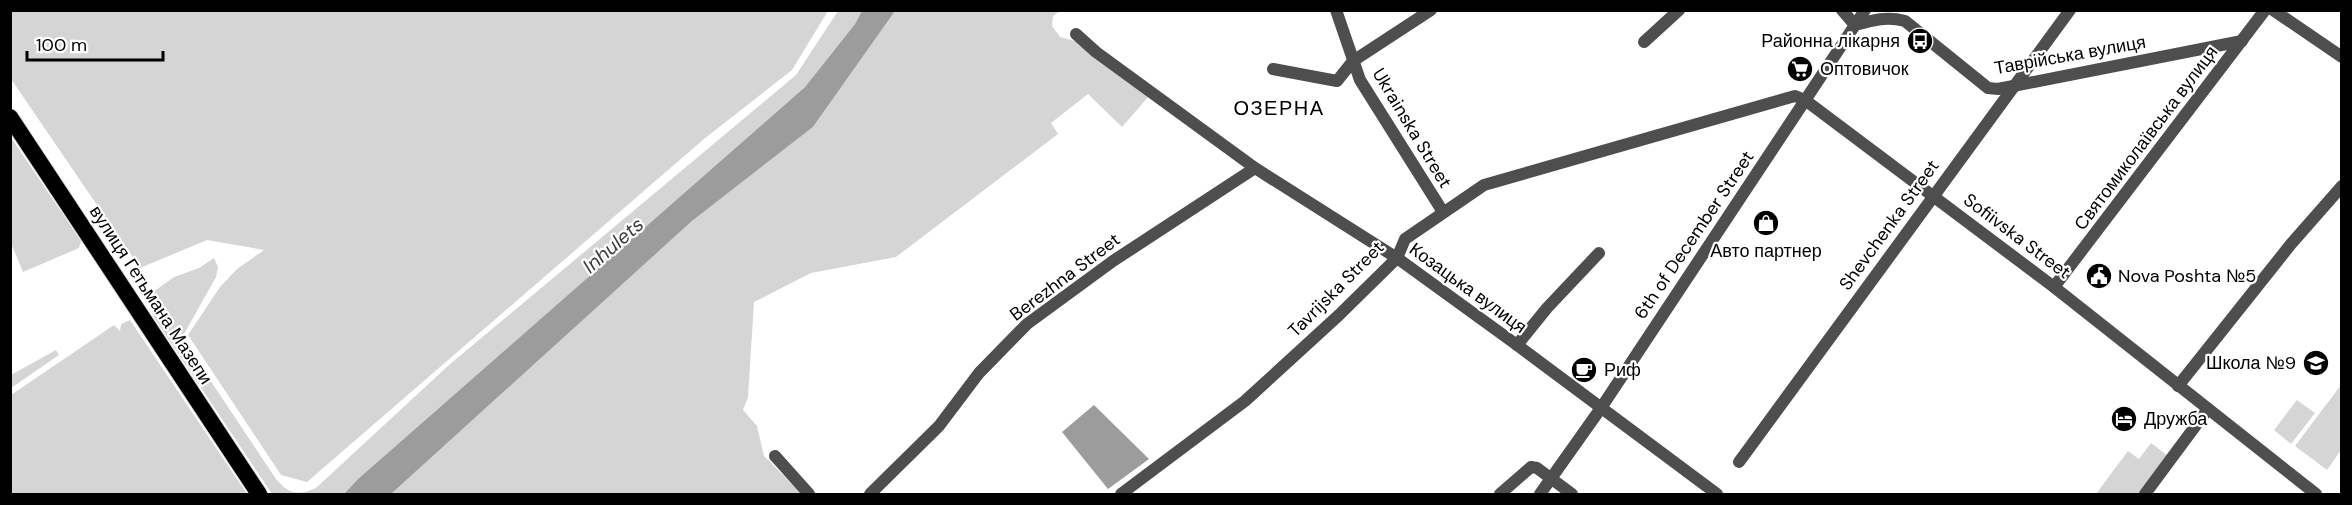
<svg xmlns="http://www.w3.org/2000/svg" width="2352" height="505" font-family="'DM Sans',sans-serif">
<rect width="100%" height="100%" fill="#fff"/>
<!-- green -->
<g fill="#d5d5d5">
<path d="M10,11L11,10L828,11L792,70L704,139L307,482L281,475L188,335L220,287L237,269L264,250L207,240L140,268L11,79Z"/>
<path d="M838,11H862L855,24L805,87L358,479L344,494H272L153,316L149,295L174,277L199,268L214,258L218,267L216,277L184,334L186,344L276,479C289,494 297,496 316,488L449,365L796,75Z"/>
<path d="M895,11H1060L1053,16L1052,26L1060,37L1075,41L1149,96L1122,127L1088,94L1051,123L1058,134L896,257L811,273L754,302L748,397L743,410L757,426L764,456L802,494H391L692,221L813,127Z"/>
<path d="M10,136L81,241L79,248L23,272L11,243Z"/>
<path d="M130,320L247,494H11V395L114,325L120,331L121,324Z"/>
<path d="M56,350L59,355L11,388V375Z"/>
<path d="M2341,385V450L2327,470L2295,446Z"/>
<path d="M2297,400L2315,413L2291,444L2274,430Z"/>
<path d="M2151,443L2168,456L2139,494H2096L2128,451L2139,459Z"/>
</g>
<!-- water -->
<g fill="#9c9c9c">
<path d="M862,11H895L813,127L692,221L391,494H344L358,479L805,87L855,24Z"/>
<path d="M1094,405L1149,459L1108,489L1062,432Z"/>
</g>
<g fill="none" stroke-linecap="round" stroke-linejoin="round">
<!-- highway casing -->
<g stroke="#dbdbdb" stroke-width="18">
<path id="highway" d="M10,117L259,494"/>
</g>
<!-- minor -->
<g stroke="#4e4e4e" stroke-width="12">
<path d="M1336,10L1360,80L1443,212"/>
<path d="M1842,10L1855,25"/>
<path d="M2273,10L2342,57"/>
<path d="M1855,25C1873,20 1887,16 1905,21L1988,88L1998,89L2242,41"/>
<path d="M1076,34L1096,52L1255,168L1397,258L1517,345L1717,494"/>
<path d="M1644,42L1679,10"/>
<path d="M1273,69L1337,81L1353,61L1431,10"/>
<path d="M2054,287L2265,10"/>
<path d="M1517,345L1547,308L1599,253"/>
<path d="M2178,386L2291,244L2342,186"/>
<path d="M775,456L809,494"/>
<path d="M1739,462L2070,10"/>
<path d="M870,494L939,426L979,373L1027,324L1113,261L1255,168"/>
<path d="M1121,494L1245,401L1339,315L1397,258L1405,239L1484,185L1795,96L1805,100L2054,287L2316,494"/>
<path d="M1500,494L1531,467L1537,468L1572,494"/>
<path d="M1540,494L1601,408L1865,10"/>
<path d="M2145,494L2208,409"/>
</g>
<!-- highway -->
<use href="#highway" stroke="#000" stroke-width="16"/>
</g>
<!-- icons -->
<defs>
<g id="bus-disc" transform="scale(1.35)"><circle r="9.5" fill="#000" stroke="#fff"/><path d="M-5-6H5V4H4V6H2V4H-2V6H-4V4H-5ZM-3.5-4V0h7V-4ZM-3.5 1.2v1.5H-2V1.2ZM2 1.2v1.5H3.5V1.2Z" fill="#fff"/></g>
<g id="supermarket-disc" transform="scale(1.35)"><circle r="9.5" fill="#000" stroke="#fff"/><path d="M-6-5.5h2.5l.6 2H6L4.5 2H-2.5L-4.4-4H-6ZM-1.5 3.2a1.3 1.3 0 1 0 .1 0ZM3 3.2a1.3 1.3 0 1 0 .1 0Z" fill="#fff"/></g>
<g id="shop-disc" transform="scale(1.35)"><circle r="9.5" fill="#000" stroke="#fff"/><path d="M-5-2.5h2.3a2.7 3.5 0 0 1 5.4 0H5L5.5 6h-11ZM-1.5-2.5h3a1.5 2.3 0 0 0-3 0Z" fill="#fff"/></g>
<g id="civic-disc" transform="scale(1.35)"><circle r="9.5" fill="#000" stroke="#fff"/><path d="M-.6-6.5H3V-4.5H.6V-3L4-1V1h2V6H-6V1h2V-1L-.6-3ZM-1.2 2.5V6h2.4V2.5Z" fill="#fff"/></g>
<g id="school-disc" transform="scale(1.35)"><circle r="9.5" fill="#000" stroke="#fff"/><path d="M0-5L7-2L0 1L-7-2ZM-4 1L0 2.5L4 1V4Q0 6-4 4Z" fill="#fff"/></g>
<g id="cafe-disc" transform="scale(1.35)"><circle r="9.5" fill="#000" stroke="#fff"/><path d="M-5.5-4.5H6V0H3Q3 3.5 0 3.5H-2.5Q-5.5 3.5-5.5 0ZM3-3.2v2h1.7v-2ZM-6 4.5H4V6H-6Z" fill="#fff"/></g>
<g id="hotel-disc" transform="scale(1.35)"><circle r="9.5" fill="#000" stroke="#fff"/><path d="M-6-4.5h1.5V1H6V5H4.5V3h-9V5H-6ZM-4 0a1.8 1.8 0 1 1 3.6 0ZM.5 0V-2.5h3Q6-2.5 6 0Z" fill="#fff"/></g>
</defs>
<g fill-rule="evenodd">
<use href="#bus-disc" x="1920" y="41"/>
<use href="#supermarket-disc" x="1800" y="69"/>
<use href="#shop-disc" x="1766" y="223"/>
<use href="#civic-disc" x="2099" y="276"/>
<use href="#school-disc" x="2316" y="363"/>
<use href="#cafe-disc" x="1584" y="370"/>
<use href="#hotel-disc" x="2124" y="419"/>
</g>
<g text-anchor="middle" stroke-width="4.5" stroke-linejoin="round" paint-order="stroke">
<!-- poi labels -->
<g font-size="18" fill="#000" stroke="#fff" text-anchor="start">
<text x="1900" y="47" text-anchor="end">Районна лікарня</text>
<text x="1820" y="75">Оптовичок</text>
<text x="1766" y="257" text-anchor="middle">Авто партнер</text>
<text x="2118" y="282">Nova Poshta №5</text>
<text x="2296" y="369" text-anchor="end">Школа №9</text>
<text x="1604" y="376">Риф</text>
<text x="2144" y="425">Дружба</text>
</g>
<!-- street labels -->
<g font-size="18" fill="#000" stroke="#fff">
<text transform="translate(2070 55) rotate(-10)" y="6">Таврійська вулиця</text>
<text transform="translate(1412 128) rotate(59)" y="6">Ukrainska Street</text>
<text transform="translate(2146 138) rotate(-53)" y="6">Святомиколаївська вулиця</text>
<text transform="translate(1889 225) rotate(-54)" y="6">Shevchenka Street</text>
<text transform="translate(1694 235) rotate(-56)" y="6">6th of December Street</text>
<text transform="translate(2017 236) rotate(37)" y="6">Sofiivska Street</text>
<text transform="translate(1065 277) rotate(-37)" y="6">Berezhna Street</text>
<text transform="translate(1468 288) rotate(36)" y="6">Козацька вулиця</text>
<text transform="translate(1336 289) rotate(-45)" y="6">Tavrijska Street</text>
<text transform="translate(151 295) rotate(57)" y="6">вулиця Гетьмана Мазепи</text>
</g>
<!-- neighbourhood labels -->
<g font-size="20" letter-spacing="1.5" fill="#000" stroke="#fff">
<text x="1279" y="115">ОЗЕРНА</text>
</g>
<!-- water labels -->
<g font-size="20" font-style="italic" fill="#3d3d3d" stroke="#fff">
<text transform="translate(613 245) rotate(-41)" y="7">Inhulets</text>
</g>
</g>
<!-- border -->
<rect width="2352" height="505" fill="none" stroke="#000000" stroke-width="24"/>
<!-- scale -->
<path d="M27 51v9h136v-9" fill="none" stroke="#000000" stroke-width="3"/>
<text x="36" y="51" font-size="18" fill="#000000" stroke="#ffffff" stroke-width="4.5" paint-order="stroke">100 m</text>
</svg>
